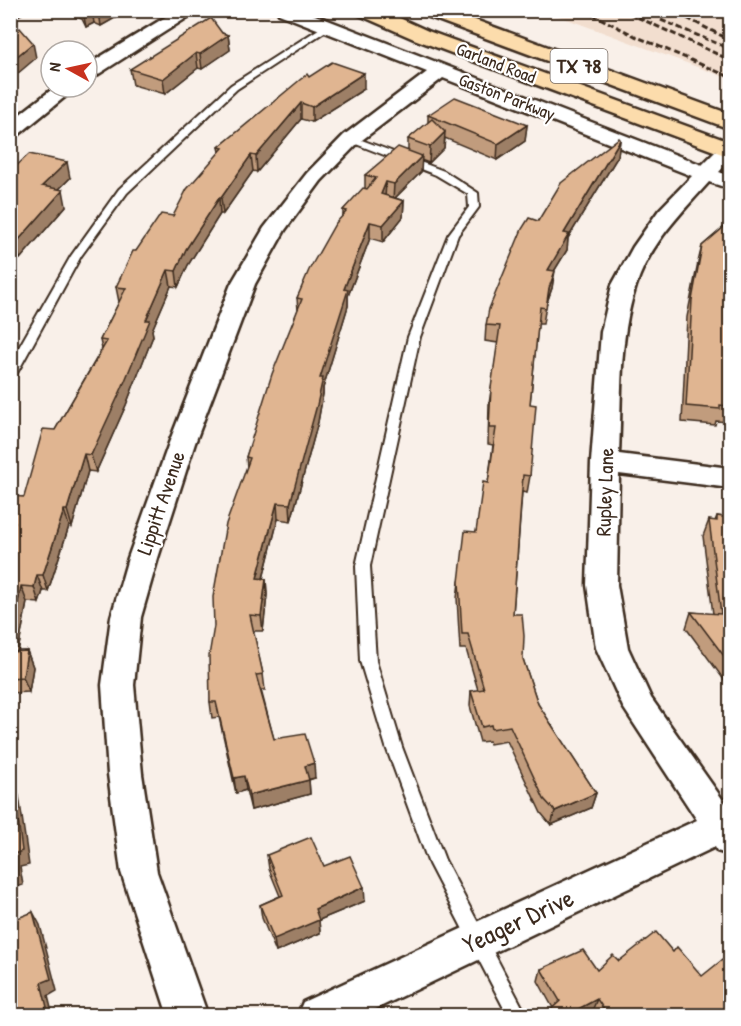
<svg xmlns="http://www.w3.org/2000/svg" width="741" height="1026" font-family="'Patrick Hand',sans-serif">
<rect width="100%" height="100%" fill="#f9f0e9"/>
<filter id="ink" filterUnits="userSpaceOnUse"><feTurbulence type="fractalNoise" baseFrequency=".0167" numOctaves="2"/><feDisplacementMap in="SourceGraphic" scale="12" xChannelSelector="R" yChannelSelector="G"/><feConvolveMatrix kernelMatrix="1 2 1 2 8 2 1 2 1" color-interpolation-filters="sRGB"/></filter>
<g filter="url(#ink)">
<!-- built -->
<path fill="#f2decf" d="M545,11H730V79Z"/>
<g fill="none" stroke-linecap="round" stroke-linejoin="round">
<!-- lane casing -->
<g stroke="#3b2a1e" stroke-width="4">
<g id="lane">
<path d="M15,10H26L10,19V13Z"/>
<path d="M325,25L332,27L237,89L127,193L81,256L16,375L10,379V363L71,256L119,189L231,85Z"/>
<path d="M351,136L444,171L478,193L479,207L458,235L420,337L370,566L376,661L402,747L445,860L527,1016H508L429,864L386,747L360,661L356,566L408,337L448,235L469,207L468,194L436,175L348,141L346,139Z"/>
</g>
</g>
<!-- street casing -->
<g stroke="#3b2a1e" stroke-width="5">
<g id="street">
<path d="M177,10H199L94,77L87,79V65Z"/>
<path d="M277,10H302L702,165L723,144L730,142V160L719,172L730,176V189L709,182C681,213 649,245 636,286C618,339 622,399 619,454L730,468V488L619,474L617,585L628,648L651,698L730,810V855L717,851L715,847L361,1016H297L303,1002L697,820L623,707L596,648L587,585L591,462L601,332L612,285L633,247L659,210L692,176L443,78L358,143L321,181L285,230L255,284L195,443L158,558L141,617L134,685L142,774L157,872L208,1016H168L121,872L108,774L102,685L111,617L128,558L169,443L231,284L264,228L307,173L344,135L427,72L279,14Z"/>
<path d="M55,87H77L17,136L10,138V122Z"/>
</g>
</g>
<!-- primary casing -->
<g stroke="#3b2a1e" stroke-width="5">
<g id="primary">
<path d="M354,10H382L428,31L730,142V157L414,39L357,14Z"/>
<path d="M418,10H448L730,114V129L421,14Z"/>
</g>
</g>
<!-- lane -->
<use href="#lane" fill="#fff" fill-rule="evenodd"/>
<!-- street -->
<use href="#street" fill="#fff" fill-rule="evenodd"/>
<!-- primary -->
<use href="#primary" fill="#fcdcac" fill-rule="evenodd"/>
<!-- rail -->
<g stroke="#3b2a1e" stroke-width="3" stroke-dasharray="6 3" stroke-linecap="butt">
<path d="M584,10L635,36L730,77"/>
<path d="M622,10L730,60"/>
<path d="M671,10L728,39"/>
<path d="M661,20L730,49"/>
</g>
</g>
<!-- wall -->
<g fill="#c19c7d" stroke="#3b2a1e" stroke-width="1.5">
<path d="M66,10H129L101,26L94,23L86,27L82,19L67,14Z"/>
<path d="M222,33L228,35L230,50L202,69L198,68L165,94L133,85L130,69Z"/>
<path d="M309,77L364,89L312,122L301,119L257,172L253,171L223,214H220L188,265L178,287L171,286L152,330L153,336L126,405L96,472L88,471L72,527L69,526L48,591H43L39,603L27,602L18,651H27L33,667L29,692L10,693V496L24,497L55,430L102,349L100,340L119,302L116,287L136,251L173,216L220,152L219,147Z"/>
<path d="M428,115L527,125L525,141L497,160L445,138L444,148L429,163L421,160V172L395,198L404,201L403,217L383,242L370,238L348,296V306L323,388V394L318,422L291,521L278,519L263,579H266L267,595L263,631H253L263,674L265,690H261L274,739L315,778L309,780L310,794L251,810L246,790L236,793L219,717L212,718L210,702L247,467L246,457L298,310L297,298L343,215V210L365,188V175L408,150V139L428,123Z"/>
<path d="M620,140L618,156L568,238L567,250L554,271L552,288L546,305L543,324H538L530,404V476L527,493L522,492L513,614L523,659L538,704L596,793L591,808L551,825L541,813L507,741L490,744L489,741L480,742L470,706L471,691L478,690L466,649H460L457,598L459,582L476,532L488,483L493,445L488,444L489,404L498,343L485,341L486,325L538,221Z"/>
<path d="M10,172L70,178L59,189L66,206L20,259L10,257Z"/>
<path d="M730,222V422L716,421L715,425L682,422L687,317L698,262L702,246Z"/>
<path d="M717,516L730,518V688L686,628L691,612L713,614L703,536L709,520L715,521Z"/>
<path d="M267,855L324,866L365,901L319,920L320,933L276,952L262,918L260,905L280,896L269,869Z"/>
<path d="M619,961L730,1016H595L592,1011L553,1008L538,981L541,969L597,970Z"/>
</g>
<!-- shaded-wall -->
<g fill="#9d7f66" stroke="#3b2a1e" stroke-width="1.5">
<path d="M87,10H92L94,23L86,27L83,12Z"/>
<path d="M100,10H129L101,26L99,11Z"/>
<path d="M228,35L230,50L202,69L200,54Z"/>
<path d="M33,43L36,58L10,80V62Z"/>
<path d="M196,53L198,68L165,94L163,79Z"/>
<path d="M364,73V89L312,122V107Z"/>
<path d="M301,103V119L257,172L256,156Z"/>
<path d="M527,125L525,141L497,160L498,144Z"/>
<path d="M445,132L444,148L429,163L430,147Z"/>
<path d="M620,140L618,156L568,238L567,250L545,286L548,270L564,233Z"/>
<path d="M251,155L253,171L223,214L221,198Z"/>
<path d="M422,156L421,172L393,200L394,184Z"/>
<path d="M67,162L70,178L46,202L42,186Z"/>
<path d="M386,182L385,198L381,194Z"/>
<path d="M63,190L66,206L20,259L16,243Z"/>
<path d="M219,198L220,214L188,265L178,287L176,271L186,249Z"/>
<path d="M404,201L403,217L383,242V225Z"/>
<path d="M370,222V238L348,296V306L323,388V394L318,422L291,521L290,504L320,378L344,289Z"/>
<path d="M168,270L171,286L152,330L153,336L126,405L96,472L91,455L146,320Z"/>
<path d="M555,271L552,288L546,305L549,288Z"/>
<path d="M84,454L88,471L72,527L67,510Z"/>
<path d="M277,503L278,519L259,594L257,578Z"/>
<path d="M64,510L69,526L48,591L43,575Z"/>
<path d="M37,575L43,591L39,603L34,587Z"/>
<path d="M266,579L267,595L263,631L261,616Z"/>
<path d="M21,586L27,602L15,668L10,655V644Z"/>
<path d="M27,651L33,667L29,692L23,677Z"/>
<path d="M314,763L315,778L306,780L305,766Z"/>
<path d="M244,776L246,790L236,793L234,778Z"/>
<path d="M309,780L310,794L251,810L249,795Z"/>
<path d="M13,781L19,796L29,865L20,867L23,885L10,889Z"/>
<path d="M596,793L591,808L551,825L555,811Z"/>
<path d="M364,887L365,901L319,920L320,933L276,952L274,939L315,909Z"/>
<path d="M33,912L40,925L57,991L48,996L53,1016H26Z"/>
<path d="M597,999L592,1011L584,1016H565Z"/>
</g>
<!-- building -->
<g fill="#e0b591" stroke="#3b2a1e" stroke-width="1.5">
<path d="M211,18L222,33L228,35L200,54L196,53L163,79L130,69Z"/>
<path d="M20,28L33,43L10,62V35Z"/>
<path d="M332,62L364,73L312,107L301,103L256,156L251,155L221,198H219L186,249L176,271L168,270L146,320H150L122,388L91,455L84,454L67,510H64L43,575H37L34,587L21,586L10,644V533L15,522L10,521V496L24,497L43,429L55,430L107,341L100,340L126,288L116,287L133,251H136L161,214L173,216L187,189L223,148L219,147L307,74L309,77Z"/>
<path d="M455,97L527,125L498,144L428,115Z"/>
<path d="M432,119L445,132L430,147L408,139Z"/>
<path d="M619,138L620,140L564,233L569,234L548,270L555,271L549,288L546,308L540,307L530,404L536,405L530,476L523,475L513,614H522L524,636L523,659L538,704L596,793L555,811L544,799L510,726L492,729L491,725L482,727L471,691L484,689L468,634H462L459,582L465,531L476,532L483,482L488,483L496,428H489L491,388L500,326L486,325L489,309L522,229L529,218L538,221L561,183Z"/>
<path d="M398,147L422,156L394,184L386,182L381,194L404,201L383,225L370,222L344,289L348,290L320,378H323L317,405L290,504L277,503L257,578L266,579L261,616L250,615L263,674L256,675L274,739L305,734L314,763L305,766L309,780L249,795L244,776L234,778L216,702H210L209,656L214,626L213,597L226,524L250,458L246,457L272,374L302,299L297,298L309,270L335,224L347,211L343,210L363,188L367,189L376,178L365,175Z"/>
<path d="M29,154L67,162L42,186L63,190L16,243L10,242V186L13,183H10V172Z"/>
<path d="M730,222V406L720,405V409L686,406L692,300L702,246Z"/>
<path d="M717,516L730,518V664L691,612L721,614L709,520L717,521Z"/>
<path d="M27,651L23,677L10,678V652Z"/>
<path d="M13,781L22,851L14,854L16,871L10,873V782Z"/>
<path d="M311,837L324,866L350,856L364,887L315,909L319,920L274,939L260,905L283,895L267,855Z"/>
<path d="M33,912L51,979L41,983L47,1007L26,1016H10V921Z"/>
<path d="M656,932L673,952L677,947L702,976L722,960L730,969V1013L728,1016H608L597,999L565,1016H544L560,1001L541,969L583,950L597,970L613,955L619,961Z"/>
</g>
</g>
<g text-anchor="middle" stroke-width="4.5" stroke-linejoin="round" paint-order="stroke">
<!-- far-street labels -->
<g font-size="18" fill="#3b2a1e" stroke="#fff">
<text transform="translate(496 63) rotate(21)" y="6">Garland Road</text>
<text transform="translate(507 97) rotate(21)" y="6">Gaston Parkway</text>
</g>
<!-- shield labels -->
<rect fill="#fff" stroke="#766a62" stroke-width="1.5" x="550.5" y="49" width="57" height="34" rx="4.5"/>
<g font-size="20" font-weight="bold" fill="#3b2a1e">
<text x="579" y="73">TX 78</text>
</g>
<!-- street labels -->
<g font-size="21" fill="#3b2a1e" stroke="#fff">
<text transform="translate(605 492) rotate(-88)" y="7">Rupley Lane</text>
<text transform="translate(161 503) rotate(-71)" y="7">Lippitt Avenue</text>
</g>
<!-- near-street labels -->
<g font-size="26" fill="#3b2a1e" stroke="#fff">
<text transform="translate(518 921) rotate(-25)" y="9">Yeager Drive</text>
</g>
</g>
<!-- margin -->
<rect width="741" height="1026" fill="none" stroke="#fff" stroke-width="36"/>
<rect x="18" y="18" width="705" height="990" fill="none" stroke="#3b2a1e" stroke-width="2" filter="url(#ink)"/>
<!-- north arrow -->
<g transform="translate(69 69) rotate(278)"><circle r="28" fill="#ffffff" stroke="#b1aaa5" stroke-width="1.5"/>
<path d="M0-4.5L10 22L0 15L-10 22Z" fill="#c8321e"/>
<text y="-9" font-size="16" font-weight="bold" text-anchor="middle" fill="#3b2a1e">N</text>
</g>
</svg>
